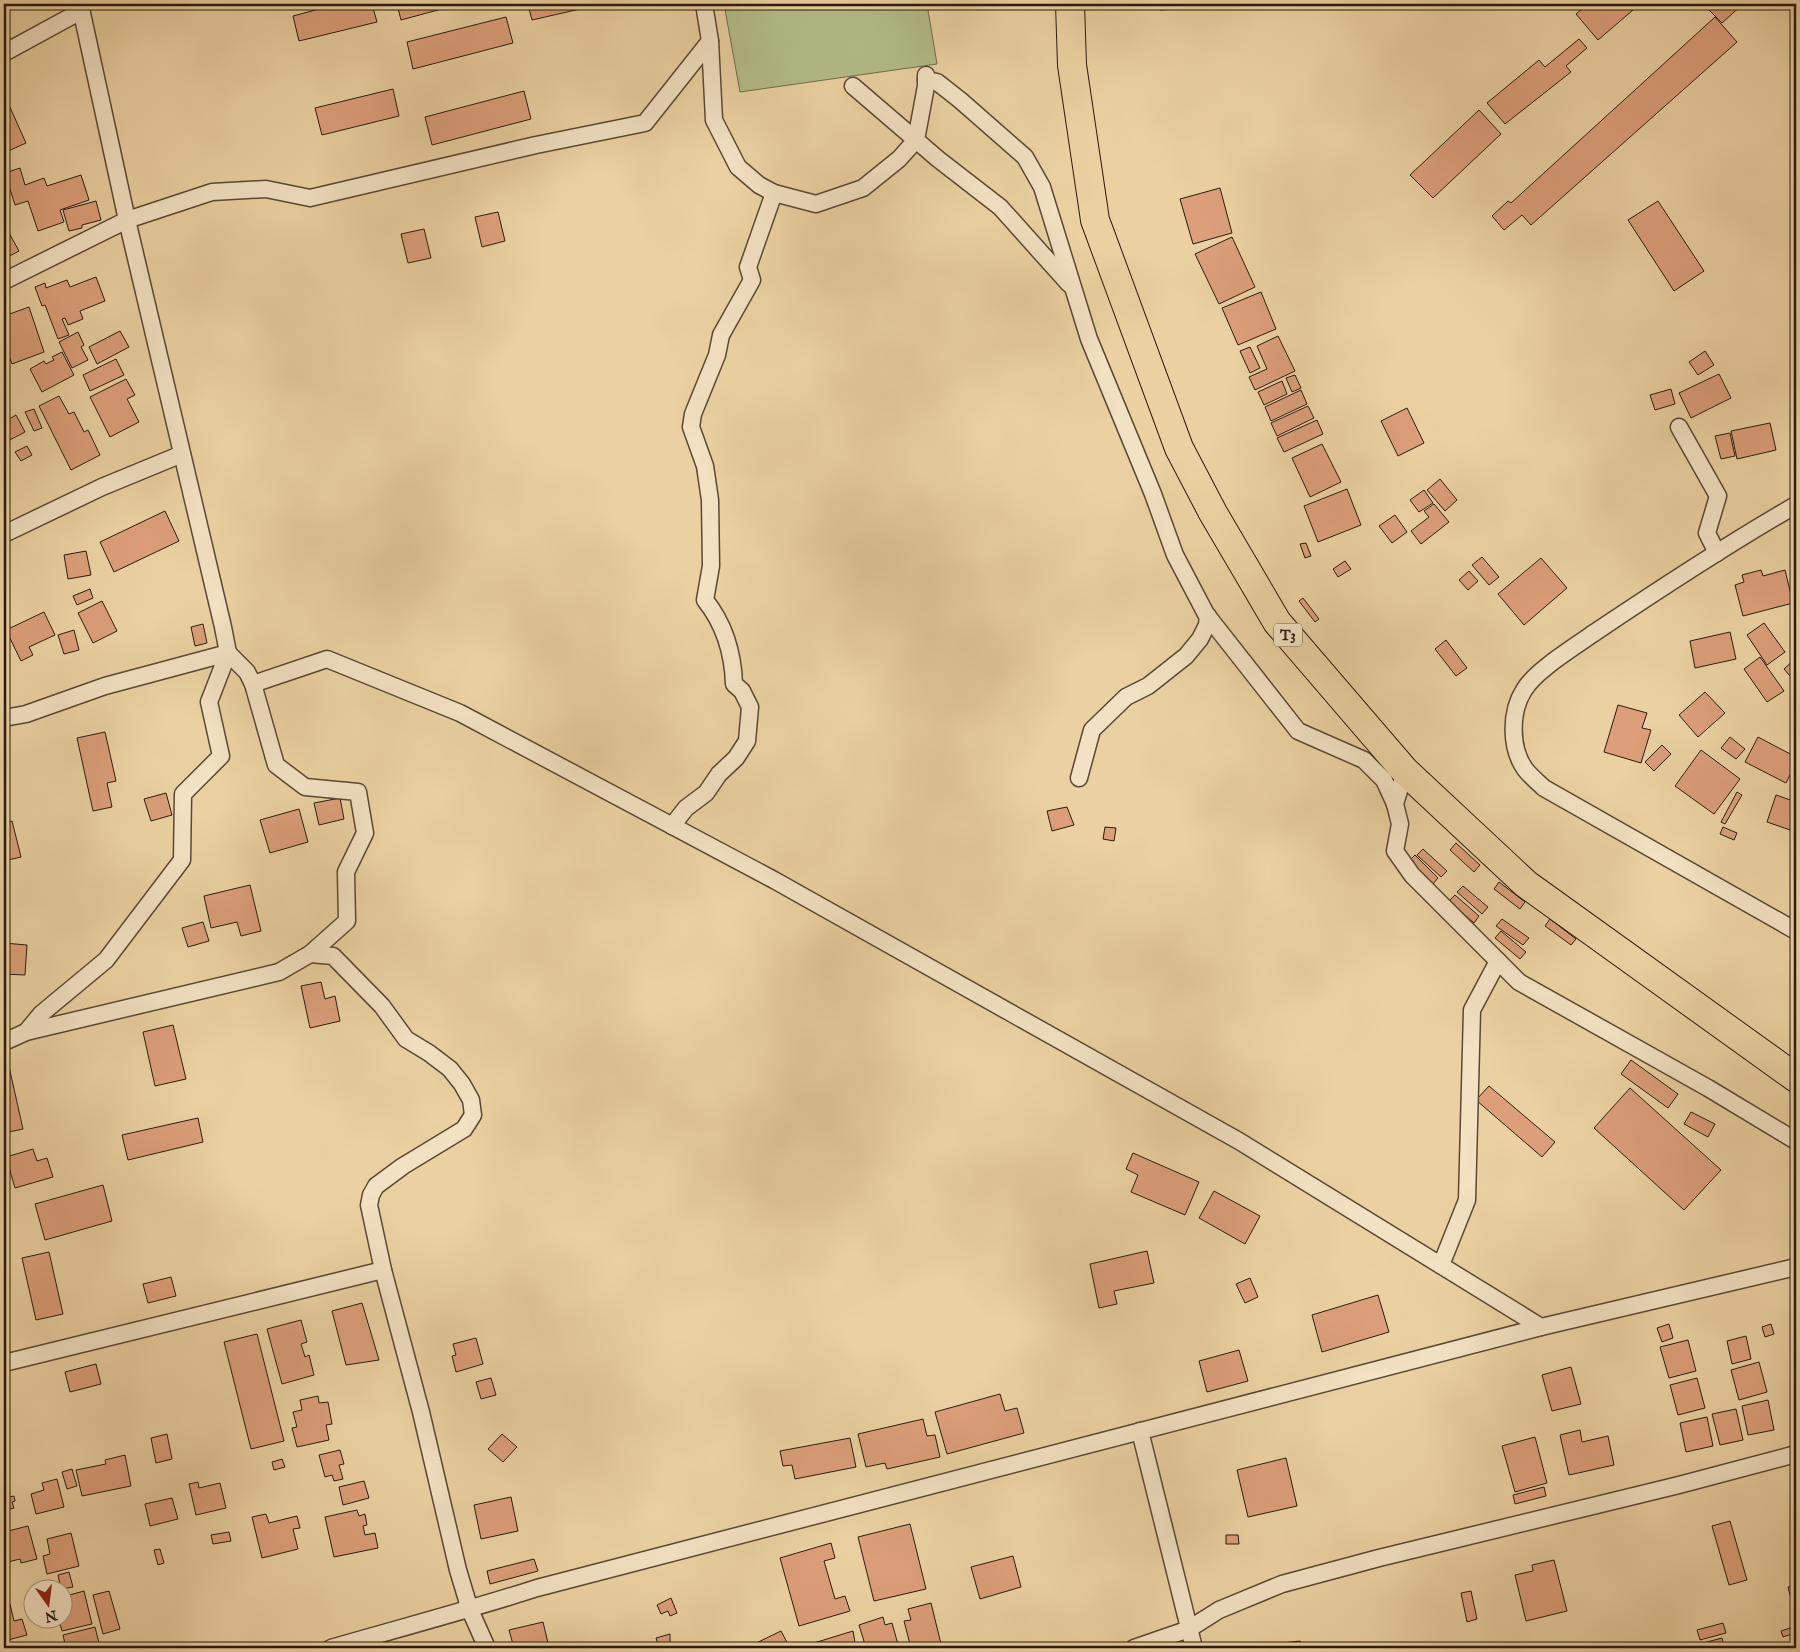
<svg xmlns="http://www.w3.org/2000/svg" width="1800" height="1652" font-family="'IM FELL English',serif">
<rect width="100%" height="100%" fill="#ebd1a1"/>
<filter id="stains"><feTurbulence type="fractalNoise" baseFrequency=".004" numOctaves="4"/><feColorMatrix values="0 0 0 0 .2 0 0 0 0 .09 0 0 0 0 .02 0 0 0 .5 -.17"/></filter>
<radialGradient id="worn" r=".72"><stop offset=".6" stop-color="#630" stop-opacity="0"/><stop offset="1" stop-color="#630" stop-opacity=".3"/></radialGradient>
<!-- green -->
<path fill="#b3bc87" stroke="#6e6c4b" d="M724,4H927L937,64L740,92Z"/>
<!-- building -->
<g fill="#dc9f79" stroke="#291b0f">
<path d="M318,4H372L377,22L299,41L293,16L319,9Z"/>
<path d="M397,4H460L401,20Z"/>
<path d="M579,4L580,9L532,20L528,5Z"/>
<path d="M1159,4H1199V8L1160,10Z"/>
<path d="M1588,4H1640L1598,40L1576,14Z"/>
<path d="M1703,4H1743L1722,23Z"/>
<path d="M506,17L513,43L413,69L407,42Z"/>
<path d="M1715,17L1737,42L1531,225L1522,215L1504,230L1492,216L1508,201L1511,203Z"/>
<path d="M1579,39L1587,48L1566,66L1571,72L1505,124L1487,103L1539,60L1545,67Z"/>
<path d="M393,89L399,116L322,135L315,108Z"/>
<path d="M524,91L531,119L432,145L425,117Z"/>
<path d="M4,94L26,143L4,153Z"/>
<path d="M1479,110L1501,134L1433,198L1410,175Z"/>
<path d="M20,168L25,185L44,178L47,186L81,175L89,200L60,210L64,222L38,231L28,201L15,205L5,173Z"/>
<path d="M1220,188L1232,233L1193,244L1180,199Z"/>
<path d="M96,201L101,220L82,225V228L69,231L63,210Z"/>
<path d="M1658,201L1704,271L1674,291L1628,220Z"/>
<path d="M498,212L505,241L482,247L475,217Z"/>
<path d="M4,224L19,251L4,259Z"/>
<path d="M424,229L431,258L408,263L401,234Z"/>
<path d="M1232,237L1255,287L1219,304L1195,254Z"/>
<path d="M96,277L105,301L80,311L83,319L68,325L65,318L62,319L69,335L58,339L45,305L42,306L35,287L45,283L46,288L67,280L70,287Z"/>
<path d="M1261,292L1276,329L1238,345L1222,308Z"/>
<path d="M29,307L44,352L12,364L4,342V316Z"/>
<path d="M120,331L129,347L97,364L89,347Z"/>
<path d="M78,332L84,345L81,347L88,360L72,368L59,342Z"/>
<path d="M1278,336L1295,371L1255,390L1249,377L1267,369L1257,346Z"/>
<path d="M1250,347L1260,368L1250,373L1240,351Z"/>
<path d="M1705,351L1714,365L1698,375L1689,362Z"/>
<path d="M62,352L74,375L42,392L30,369L44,361L46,364L54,360L52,357Z"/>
<path d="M116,359L124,375L90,391L83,375Z"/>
<path d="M1719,374L1731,398L1691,418L1679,393Z"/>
<path d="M1295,375L1301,388L1292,392L1286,378Z"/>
<path d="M126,379L135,395L127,399L139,422L110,437L90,397Z"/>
<path d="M1282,381L1287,394L1264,405L1258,392Z"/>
<path d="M1671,389L1675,404L1655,410L1650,395Z"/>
<path d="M1301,390L1307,404L1271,421L1265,407Z"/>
<path d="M59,396L69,414L74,412L84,432L88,430L100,455L71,470L39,406Z"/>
<path d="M1308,406L1314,418L1277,436L1271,423Z"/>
<path d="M1407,408L1424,443L1398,456L1381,421Z"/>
<path d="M34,409L42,428L34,431L25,412Z"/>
<path d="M16,415L25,432L4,443V422Z"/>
<path d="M1317,420L1323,434L1284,452L1277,438Z"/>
<path d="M1770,423L1776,450L1737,459L1731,431Z"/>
<path d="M1730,433L1735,456L1721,459L1715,436Z"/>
<path d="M1322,444L1341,482L1310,497L1292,458Z"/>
<path d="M27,446L32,455L21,461L15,452Z"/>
<path d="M1440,479L1457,500L1445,511L1427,490Z"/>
<path d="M1347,489L1361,525L1318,542L1304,506Z"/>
<path d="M1424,490L1433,503L1419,512L1410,500Z"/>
<path d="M1434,504L1449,522L1421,544L1411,531L1429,517L1424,511Z"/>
<path d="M165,511L179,541L114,572L100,542Z"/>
<path d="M1395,515L1407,532L1392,543L1379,526Z"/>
<path d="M1306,543L1311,556L1305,558L1300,544Z"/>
<path d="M86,551L91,575L68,579L64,555Z"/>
<path d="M1482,557L1499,577L1489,585L1472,565Z"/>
<path d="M1541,558L1567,588L1524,625L1498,594Z"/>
<path d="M1345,561L1351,569L1338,577L1333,569Z"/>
<path d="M1761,570L1763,576L1785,570L1793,603L1743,616L1735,585L1744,582L1742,575Z"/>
<path d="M1469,571L1478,581L1468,590L1459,580Z"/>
<path d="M90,589L93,598L77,605L73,596Z"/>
<path d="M1303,598L1319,619L1315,622L1299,601Z"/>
<path d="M102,601L117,631L93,643L78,613Z"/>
<path d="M44,612L55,635L29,647L33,655L21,661L6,630Z"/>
<path d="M1764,623L1785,652L1767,665L1747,635Z"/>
<path d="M203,624L207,643L195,646L191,627Z"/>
<path d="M74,630L79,650L64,654L58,635Z"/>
<path d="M1730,632L1736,659L1695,668L1690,641Z"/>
<path d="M1446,640L1467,668L1456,676L1435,649Z"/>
<path d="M1760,657L1784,691L1767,702L1744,669Z"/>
<path d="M1796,658V683L1784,669Z"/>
<path d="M1705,692L1725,713L1698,737L1679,715Z"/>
<path d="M1618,705L1647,713L1642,728L1651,730L1641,763L1604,752Z"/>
<path d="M105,732L116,781L107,783L112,807L93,811L77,738Z"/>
<path d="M1730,737L1745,749L1736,759L1721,748Z"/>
<path d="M1758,737L1796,757V763L1786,783L1745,762Z"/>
<path d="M1662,745L1671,754L1654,771L1645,762Z"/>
<path d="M1701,750L1740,779L1714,814L1675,786Z"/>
<path d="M1737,792L1742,795L1725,824L1721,822Z"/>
<path d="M166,793L172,815L151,821L144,799Z"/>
<path d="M1776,795L1796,802V832L1767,822Z"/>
<path d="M340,798L344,819L319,825L314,803Z"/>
<path d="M1067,807L1074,825L1052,831L1047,811Z"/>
<path d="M299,809L308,842L270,853L260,820Z"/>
<path d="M12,821L21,857L4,861V824Z"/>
<path d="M1105,827L1116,828L1114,841L1103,839Z"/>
<path d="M1723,827L1737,833L1734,840L1720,834Z"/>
<path d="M1456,843L1480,865L1474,872L1450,850Z"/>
<path d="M1423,849L1447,871L1441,877L1417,855Z"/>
<path d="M1415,855L1438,878L1432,885L1409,861Z"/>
<path d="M1499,882L1525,902L1520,909L1494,889Z"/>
<path d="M250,885L261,931L241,936L237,922L211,928L204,896Z"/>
<path d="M1463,886L1488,907L1482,914L1457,892Z"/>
<path d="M1455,895L1479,916L1474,923L1449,901Z"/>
<path d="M1502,919L1529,938L1523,945L1496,926Z"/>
<path d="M1550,919L1576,939L1571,945L1545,926Z"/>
<path d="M203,922L209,941L188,947L182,928Z"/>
<path d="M1501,931L1526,952L1520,959L1495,938Z"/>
<path d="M4,943L27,945L25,975L4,974Z"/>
<path d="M321,982L325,999L335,996L340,1021L310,1028L301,986Z"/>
<path d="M173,1025L186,1079L155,1086L143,1032Z"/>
<path d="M1631,1060L1678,1094L1668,1108L1621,1074Z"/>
<path d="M4,1062H8L23,1129L4,1133Z"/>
<path d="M1489,1086L1555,1142L1542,1157L1476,1100Z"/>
<path d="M1630,1088L1721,1170L1684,1210L1594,1128Z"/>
<path d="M1691,1112L1715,1124L1708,1137L1684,1124Z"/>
<path d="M198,1118L203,1142L128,1160L122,1135Z"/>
<path d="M33,1149L37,1161L47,1158L53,1177L15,1188L6,1157Z"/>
<path d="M1133,1153L1199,1182L1185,1215L1131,1192L1138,1175L1126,1169Z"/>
<path d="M103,1185L112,1221L45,1240L35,1204Z"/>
<path d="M1214,1191L1260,1216L1245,1244L1199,1218Z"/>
<path d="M1147,1251L1154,1283L1114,1291L1117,1304L1099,1308L1090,1264Z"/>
<path d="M49,1252L63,1314L36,1320L22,1258Z"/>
<path d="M171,1277L176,1296L148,1303L143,1284Z"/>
<path d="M1250,1278L1258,1297L1245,1303L1236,1284Z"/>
<path d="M1378,1295L1389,1332L1322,1352L1312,1315Z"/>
<path d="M362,1303L379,1360L346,1365L332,1311Z"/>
<path d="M301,1320L307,1342L301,1344L305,1357L309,1355L314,1375L282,1384L267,1329Z"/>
<path d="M1669,1324L1673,1338L1662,1342L1657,1328Z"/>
<path d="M1771,1324L1774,1334L1765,1337L1762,1327Z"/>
<path d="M257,1334L284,1441L251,1449L224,1342Z"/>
<path d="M1746,1336L1751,1359L1732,1364L1727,1341Z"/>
<path d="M476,1338L483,1364L456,1372L452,1356L456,1355L453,1344Z"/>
<path d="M1688,1340L1696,1371L1669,1378L1660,1347Z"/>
<path d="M1239,1350L1248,1381L1207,1392L1199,1361Z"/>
<path d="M1759,1362L1767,1392L1739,1400L1731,1370Z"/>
<path d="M96,1364L101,1384L70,1392L65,1372Z"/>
<path d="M1571,1367L1581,1404L1552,1411L1542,1375Z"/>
<path d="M491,1378L496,1395L481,1399L476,1382Z"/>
<path d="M1697,1378L1705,1408L1678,1415L1670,1385Z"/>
<path d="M1000,1394L1005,1411L1017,1408L1024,1433L947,1454L935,1412Z"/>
<path d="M318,1396L319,1403L328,1402L332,1424L326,1425L329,1440L297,1447L292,1428L297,1427L293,1412L302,1410L300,1400Z"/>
<path d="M1768,1400L1774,1430L1748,1435L1742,1406Z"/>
<path d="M1736,1409L1743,1440L1720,1445L1712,1414Z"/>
<path d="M1707,1417L1713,1446L1686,1452L1680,1423Z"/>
<path d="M923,1419L927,1436L935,1435L940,1457L887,1469L885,1463L866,1467L858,1434Z"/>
<path d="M1580,1430L1582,1442L1608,1436L1614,1465L1569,1475L1560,1435Z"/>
<path d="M167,1434L172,1459L156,1463L151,1438Z"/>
<path d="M502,1434L517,1447L503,1462L488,1449Z"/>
<path d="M1535,1437L1547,1483L1515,1492L1502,1446Z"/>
<path d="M850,1438L856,1467L795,1479L792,1465L783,1466L780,1451Z"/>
<path d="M340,1450L344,1464L339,1465L343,1479L334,1481L332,1475L325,1477L319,1455Z"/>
<path d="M125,1455L131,1486L82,1496L76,1470L106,1464L105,1460Z"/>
<path d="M1286,1458L1297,1506L1248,1517L1237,1470Z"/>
<path d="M282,1459L285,1467L274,1470L272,1462Z"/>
<path d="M72,1469L77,1486L67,1489L62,1472Z"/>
<path d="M57,1479L64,1507L36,1514L31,1494L44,1490L42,1483Z"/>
<path d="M364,1481L369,1498L343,1505L339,1487Z"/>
<path d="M198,1482L199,1488L220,1483L226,1508L196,1515L189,1484Z"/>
<path d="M7,1487L10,1497L14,1496L15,1501L12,1502L14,1508L4,1511V1488Z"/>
<path d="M1544,1487L1546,1496L1515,1504L1513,1495Z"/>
<path d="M511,1497L518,1531L481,1539L474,1505Z"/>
<path d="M172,1498L178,1519L150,1526L145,1504Z"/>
<path d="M357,1510L359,1516L365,1514L367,1525L363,1526L365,1535L375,1533L378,1548L334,1557L325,1517Z"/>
<path d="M266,1514L269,1523L297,1516L300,1528L293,1529L298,1549L262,1558L252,1517Z"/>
<path d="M1730,1521L1747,1580L1729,1585L1712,1526Z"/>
<path d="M910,1524L926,1589L874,1601L858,1537Z"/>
<path d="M28,1526L37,1559L21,1563L20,1559L4,1563V1532Z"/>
<path d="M229,1532L231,1541L213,1544L211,1535Z"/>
<path d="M71,1533L79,1566L47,1574L43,1556L50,1554L47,1539Z"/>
<path d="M1226,1535H1238L1239,1544H1226Z"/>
<path d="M831,1543L835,1558L824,1561L835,1599L845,1596L850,1611L799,1626L780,1558Z"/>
<path d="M160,1549L164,1563L158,1565L154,1550Z"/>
<path d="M1013,1556L1021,1587L980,1599L971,1567Z"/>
<path d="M534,1559L538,1571L490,1584L487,1571Z"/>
<path d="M1554,1560L1567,1611L1526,1621L1515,1575L1533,1571L1532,1565Z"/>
<path d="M69,1572L73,1587L61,1589L58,1575Z"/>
<path d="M1796,1585V1610L1794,1611L1788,1587Z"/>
<path d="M84,1591L92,1624L62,1631L59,1620H62L64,1612L62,1597Z"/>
<path d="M109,1591L120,1629L103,1634L93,1595Z"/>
<path d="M1471,1591L1477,1619L1467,1622L1461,1593Z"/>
<path d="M671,1598L677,1613L670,1616L668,1611L661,1614L657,1605Z"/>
<path d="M931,1603L942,1648H911L904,1621L911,1620L908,1609Z"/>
<path d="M10,1604L14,1621L22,1619L27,1635L4,1641V1606Z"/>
<path d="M883,1617L885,1625L892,1623L899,1648H866L859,1625Z"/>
<path d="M543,1622L549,1647L514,1648L509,1630Z"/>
<path d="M1723,1623L1726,1633L1700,1640L1697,1630Z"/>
<path d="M95,1627L100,1647L66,1648L63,1635Z"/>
<path d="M1790,1628L1792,1634L1783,1637L1781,1631Z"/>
<path d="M781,1631L790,1648H746Z"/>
<path d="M853,1631L856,1648H805L804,1646Z"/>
<path d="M670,1634V1648H659L656,1638Z"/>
<path d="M1722,1638L1724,1645L1704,1648L1703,1643Z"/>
<path d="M1300,1641L1302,1648H1252L1265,1645Z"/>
</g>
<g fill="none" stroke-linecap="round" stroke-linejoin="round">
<!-- street casing -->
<g stroke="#5a4834" stroke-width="19">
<g id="street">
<path d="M704,4L710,41L714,120L738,167L759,185L774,193"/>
<path d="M4,53L81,11"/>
<path d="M926,80L937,82L960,100L1025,157L1042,187L1089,339L1153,494L1175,555L1206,614L1298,731L1364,760L1384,780L1395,804"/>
<path d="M853,86L938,159L1000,207L1069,284"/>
<path d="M4,281L127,220L212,192L266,189L310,198L536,145L645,123L710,41"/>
<path d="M1679,427L1718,496L1707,533L1717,553"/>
<path d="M1796,505C1726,545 1658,590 1591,635C1573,648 1535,671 1524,690C1510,712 1510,748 1525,769C1530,776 1538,782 1544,788L1796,931"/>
<path d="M4,534L102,487L182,454"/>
<path d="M228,653L247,672L253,684L276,765L305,787L358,792L365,833L346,872L347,921L310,954L333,956L382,1006L406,1039L429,1053L450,1069L462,1084L471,1100L473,1115L464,1129L403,1166L376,1186L371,1195L369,1205L383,1270L421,1412L458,1570L470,1610L487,1648"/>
<path d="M253,684L327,659L460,713L774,880L1239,1141L1541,1327"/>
<path d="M4,718L26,714L105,686L228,653"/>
<path d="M1405,771L1395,804L1400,824L1395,851L1412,875L1519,982L1708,1088L1796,1141"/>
<path d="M1079,778L1092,730L1126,697L1148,686L1186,656L1200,639L1207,625L1208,616"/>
<path d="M672,826L686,808L706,793L719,774L736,758L747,741L750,707L742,691L734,684C733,653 725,625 705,600L711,566L710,500L705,466L691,427L693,414L717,355L721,335L752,280L748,267L774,193L816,204L863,188L899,159L916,140L926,86V75"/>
<path d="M26,1032L279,972L310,954"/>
<path d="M4,1042L26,1032L41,1014L106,960L182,860L183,794L221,756L209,702L228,653L223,627L127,220L80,4"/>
<path d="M1441,1265L1467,1200L1472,1010L1498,961"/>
<path d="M4,1363L383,1270"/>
<path d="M1140,1431L1194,1648"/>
<path d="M331,1648C400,1628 469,1610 537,1588L1541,1327L1796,1267"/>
<path d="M1134,1648L1189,1629L1219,1610L1282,1584L1379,1558L1679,1485L1796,1454"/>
</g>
</g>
<!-- highway casing -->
<g stroke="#291b0f" stroke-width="30">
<path id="highway" d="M1070,4L1072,65L1095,220L1179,448L1213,513L1277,622L1405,771L1526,884L1796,1078"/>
</g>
<!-- street -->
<use href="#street" stroke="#f2e1c2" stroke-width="16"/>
<!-- highway -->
<use href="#highway" stroke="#ebd1a1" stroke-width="28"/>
</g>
<g text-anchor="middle" stroke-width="4.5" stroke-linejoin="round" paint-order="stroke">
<!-- shield labels -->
<rect fill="#f2e1c2" stroke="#655645" stroke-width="1" x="1274" y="623.5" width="28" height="23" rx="4"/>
<g font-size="14" font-weight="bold" fill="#291b0f">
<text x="1288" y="640">T3</text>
</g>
</g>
<!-- margin -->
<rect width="1800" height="1652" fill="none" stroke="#ebd1a1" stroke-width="20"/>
<rect x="5" y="5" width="1790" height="1642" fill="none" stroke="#291b0f" stroke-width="2.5"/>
<rect x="10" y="10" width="1780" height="1632" fill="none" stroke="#291b0f"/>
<!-- north arrow -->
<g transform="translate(48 1604) rotate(166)"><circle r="24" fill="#f2e1c2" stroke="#a2927a"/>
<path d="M0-4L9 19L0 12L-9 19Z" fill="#8f2418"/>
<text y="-8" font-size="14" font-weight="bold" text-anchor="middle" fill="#291b0f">N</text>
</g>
<rect width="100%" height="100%" filter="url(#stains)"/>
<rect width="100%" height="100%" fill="url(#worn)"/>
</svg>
